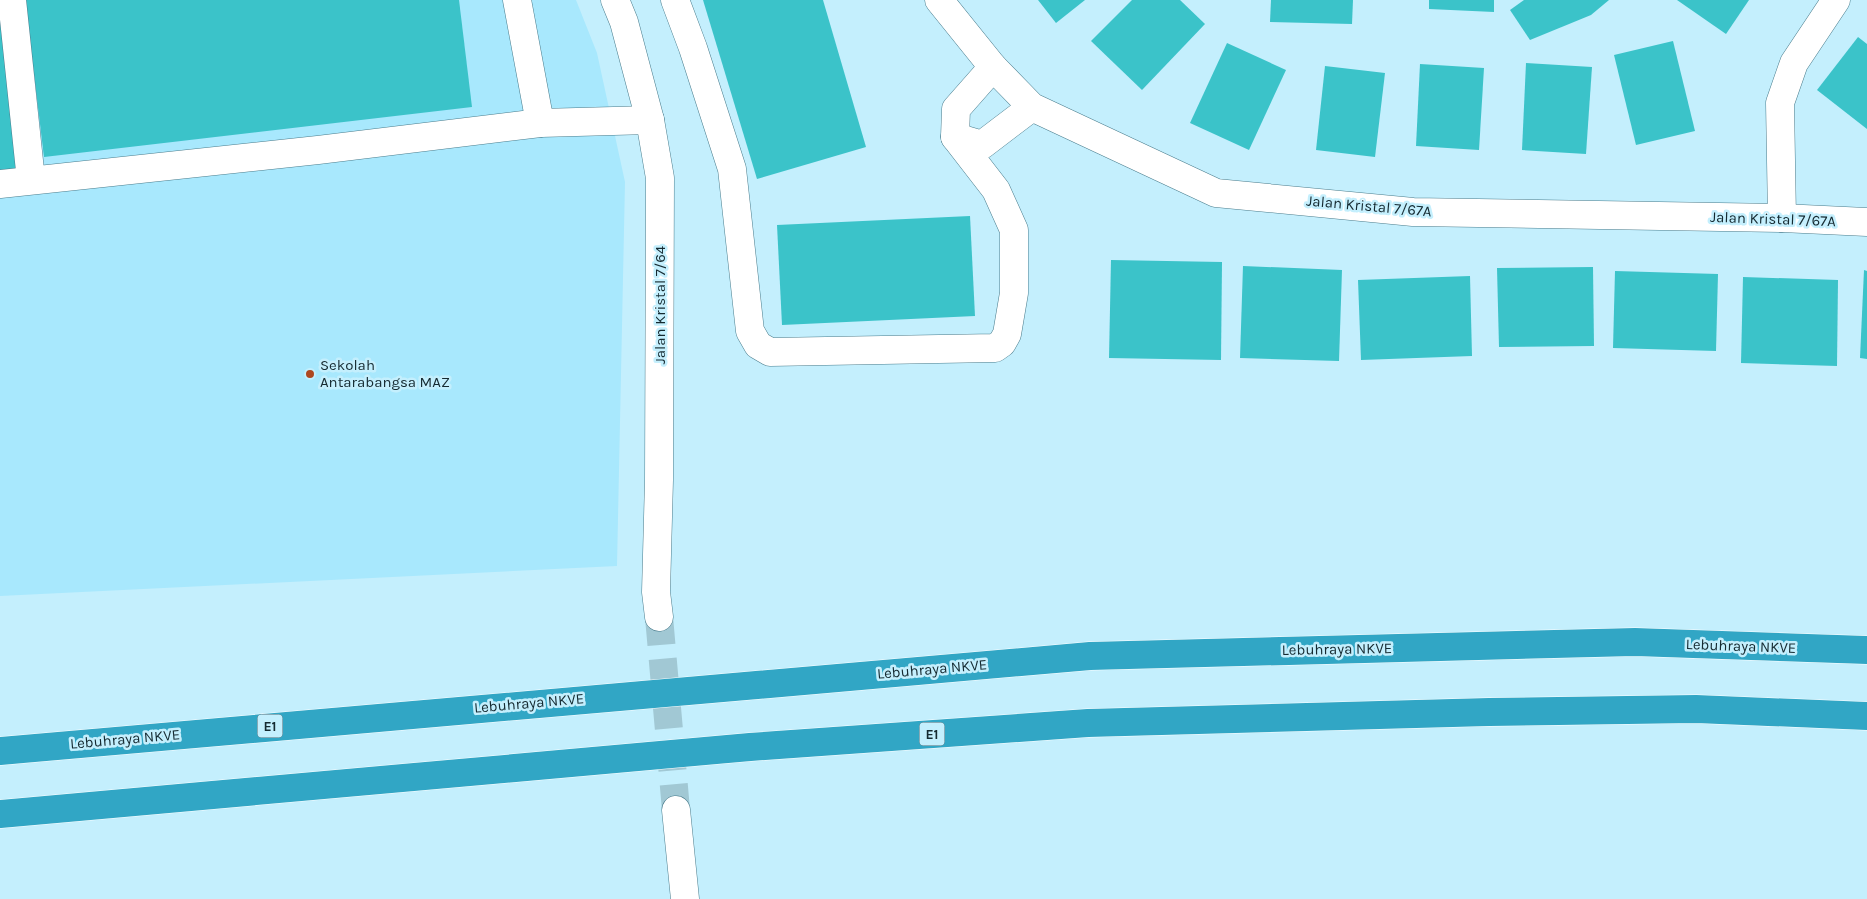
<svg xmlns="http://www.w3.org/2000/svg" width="1867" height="899" font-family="Karla,sans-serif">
<rect width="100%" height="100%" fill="#c4effd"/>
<!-- built -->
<path fill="#a8e8fd" d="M0,0H576L597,53L625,182L617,566L0,596Z"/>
<!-- building -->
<g fill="#3bc3c9">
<path d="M25,0H459L472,107L44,157Z"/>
<path d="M703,0H823L866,147L757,179Z"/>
<path d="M1038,0H1085L1056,23Z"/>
<path d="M1132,0H1180L1205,24L1142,90L1091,41Z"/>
<path d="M1271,0H1353L1352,24L1270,22Z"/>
<path d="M1429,0H1494V12L1429,9Z"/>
<path d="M1524,0H1609L1591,15L1530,40L1510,10Z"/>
<path d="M1677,0H1749L1726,34Z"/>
<path d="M0,5L22,171L0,173Z"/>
<path d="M1858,37L1867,44V129L1817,90Z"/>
<path d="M1673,41L1695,131L1636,145L1614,55Z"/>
<path d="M1227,43L1286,70L1249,150L1190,123Z"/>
<path d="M1526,63L1592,67L1586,154L1522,150Z"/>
<path d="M1420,64L1484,68L1479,150L1416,146Z"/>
<path d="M1325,66L1385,73L1375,157L1316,150Z"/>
<path d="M970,216L975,316L782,325L777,225Z"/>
<path d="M1111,260L1222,262L1221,360L1109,358Z"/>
<path d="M1243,266L1342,270L1339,361L1240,358Z"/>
<path d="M1593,267L1594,346L1499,347L1497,268Z"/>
<path d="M1864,270L1867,271V359L1860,358Z"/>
<path d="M1615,271L1718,274L1716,351L1613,348Z"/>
<path d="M1470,276L1472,356L1361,360L1358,280Z"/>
<path d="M1743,277L1838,280L1837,366L1741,363Z"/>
</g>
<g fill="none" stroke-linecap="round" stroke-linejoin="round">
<!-- minor-tunnel -->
<path stroke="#a1c8d4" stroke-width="28" stroke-dasharray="28 14" stroke-linecap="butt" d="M659,617L676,810"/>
<!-- minor casing -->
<g stroke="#4a7d8d" stroke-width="29">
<g id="minor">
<path d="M12,0L31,180"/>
<path d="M517,0L540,123"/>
<path d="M615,0L624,22L650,120L660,178L659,480L656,592L659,617"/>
<path d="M675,0L693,48L732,169L750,331L758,345L770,352L995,348L1002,343L1007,334L1014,293V230L996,190L955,137L956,109L993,67"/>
<path d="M939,0L993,67L1032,107L1216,193L1413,212L1782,218L1867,222"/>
<path d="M955,137L982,145L1032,107"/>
<path d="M0,184L318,150L540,123L650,120"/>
<path d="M1782,218L1780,103L1794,63L1836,0"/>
<path d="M676,810L685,899"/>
</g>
</g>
<!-- highway casing -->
<g stroke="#fff" stroke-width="29">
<g id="highway">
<path d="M0,751L1090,656L1635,642L1867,650"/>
<path d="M0,814L750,747L1088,723L1489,712L1696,709L1867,716"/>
</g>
</g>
<!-- minor -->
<use href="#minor" stroke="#fff" stroke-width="28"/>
<!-- highway -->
<use href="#highway" stroke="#31a6c5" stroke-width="28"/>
</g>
<!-- markers -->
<circle fill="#ad471f" stroke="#c4effd" stroke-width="2" cx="310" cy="374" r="5"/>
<g text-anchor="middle" stroke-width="5" stroke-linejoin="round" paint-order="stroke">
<!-- shield labels -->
<g fill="#c4effd" stroke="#4a656e" stroke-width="1">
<rect x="257.5" y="714.5" width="25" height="23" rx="4"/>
<rect x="919.5" y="722.5" width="25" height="23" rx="4"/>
</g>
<g font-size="14" font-weight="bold" fill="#152a31">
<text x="270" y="731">E1</text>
<text x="932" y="739">E1</text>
</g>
<!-- street labels -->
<g font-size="15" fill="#152a31" stroke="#c4effd">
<text transform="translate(1369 206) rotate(5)" y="5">Jalan Kristal 7/67A</text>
<text transform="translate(1773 219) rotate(2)" y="5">Jalan Kristal 7/67A</text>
<text transform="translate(660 305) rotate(-90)" y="5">Jalan Kristal 7/64</text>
<text transform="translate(1741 646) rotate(2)" y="5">Lebuhraya NKVE</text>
<text transform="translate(1337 649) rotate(-1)" y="5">Lebuhraya NKVE</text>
<text transform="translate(932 669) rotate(-5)" y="5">Lebuhraya NKVE</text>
<text transform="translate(529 703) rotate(-5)" y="5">Lebuhraya NKVE</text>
<text transform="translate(125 739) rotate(-5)" y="5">Lebuhraya NKVE</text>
</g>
<!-- poi labels -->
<g font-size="15" fill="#152a31" stroke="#c4effd" text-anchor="start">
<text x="320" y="370">Sekolah<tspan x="320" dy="17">Antarabangsa MAZ</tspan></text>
</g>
</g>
</svg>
